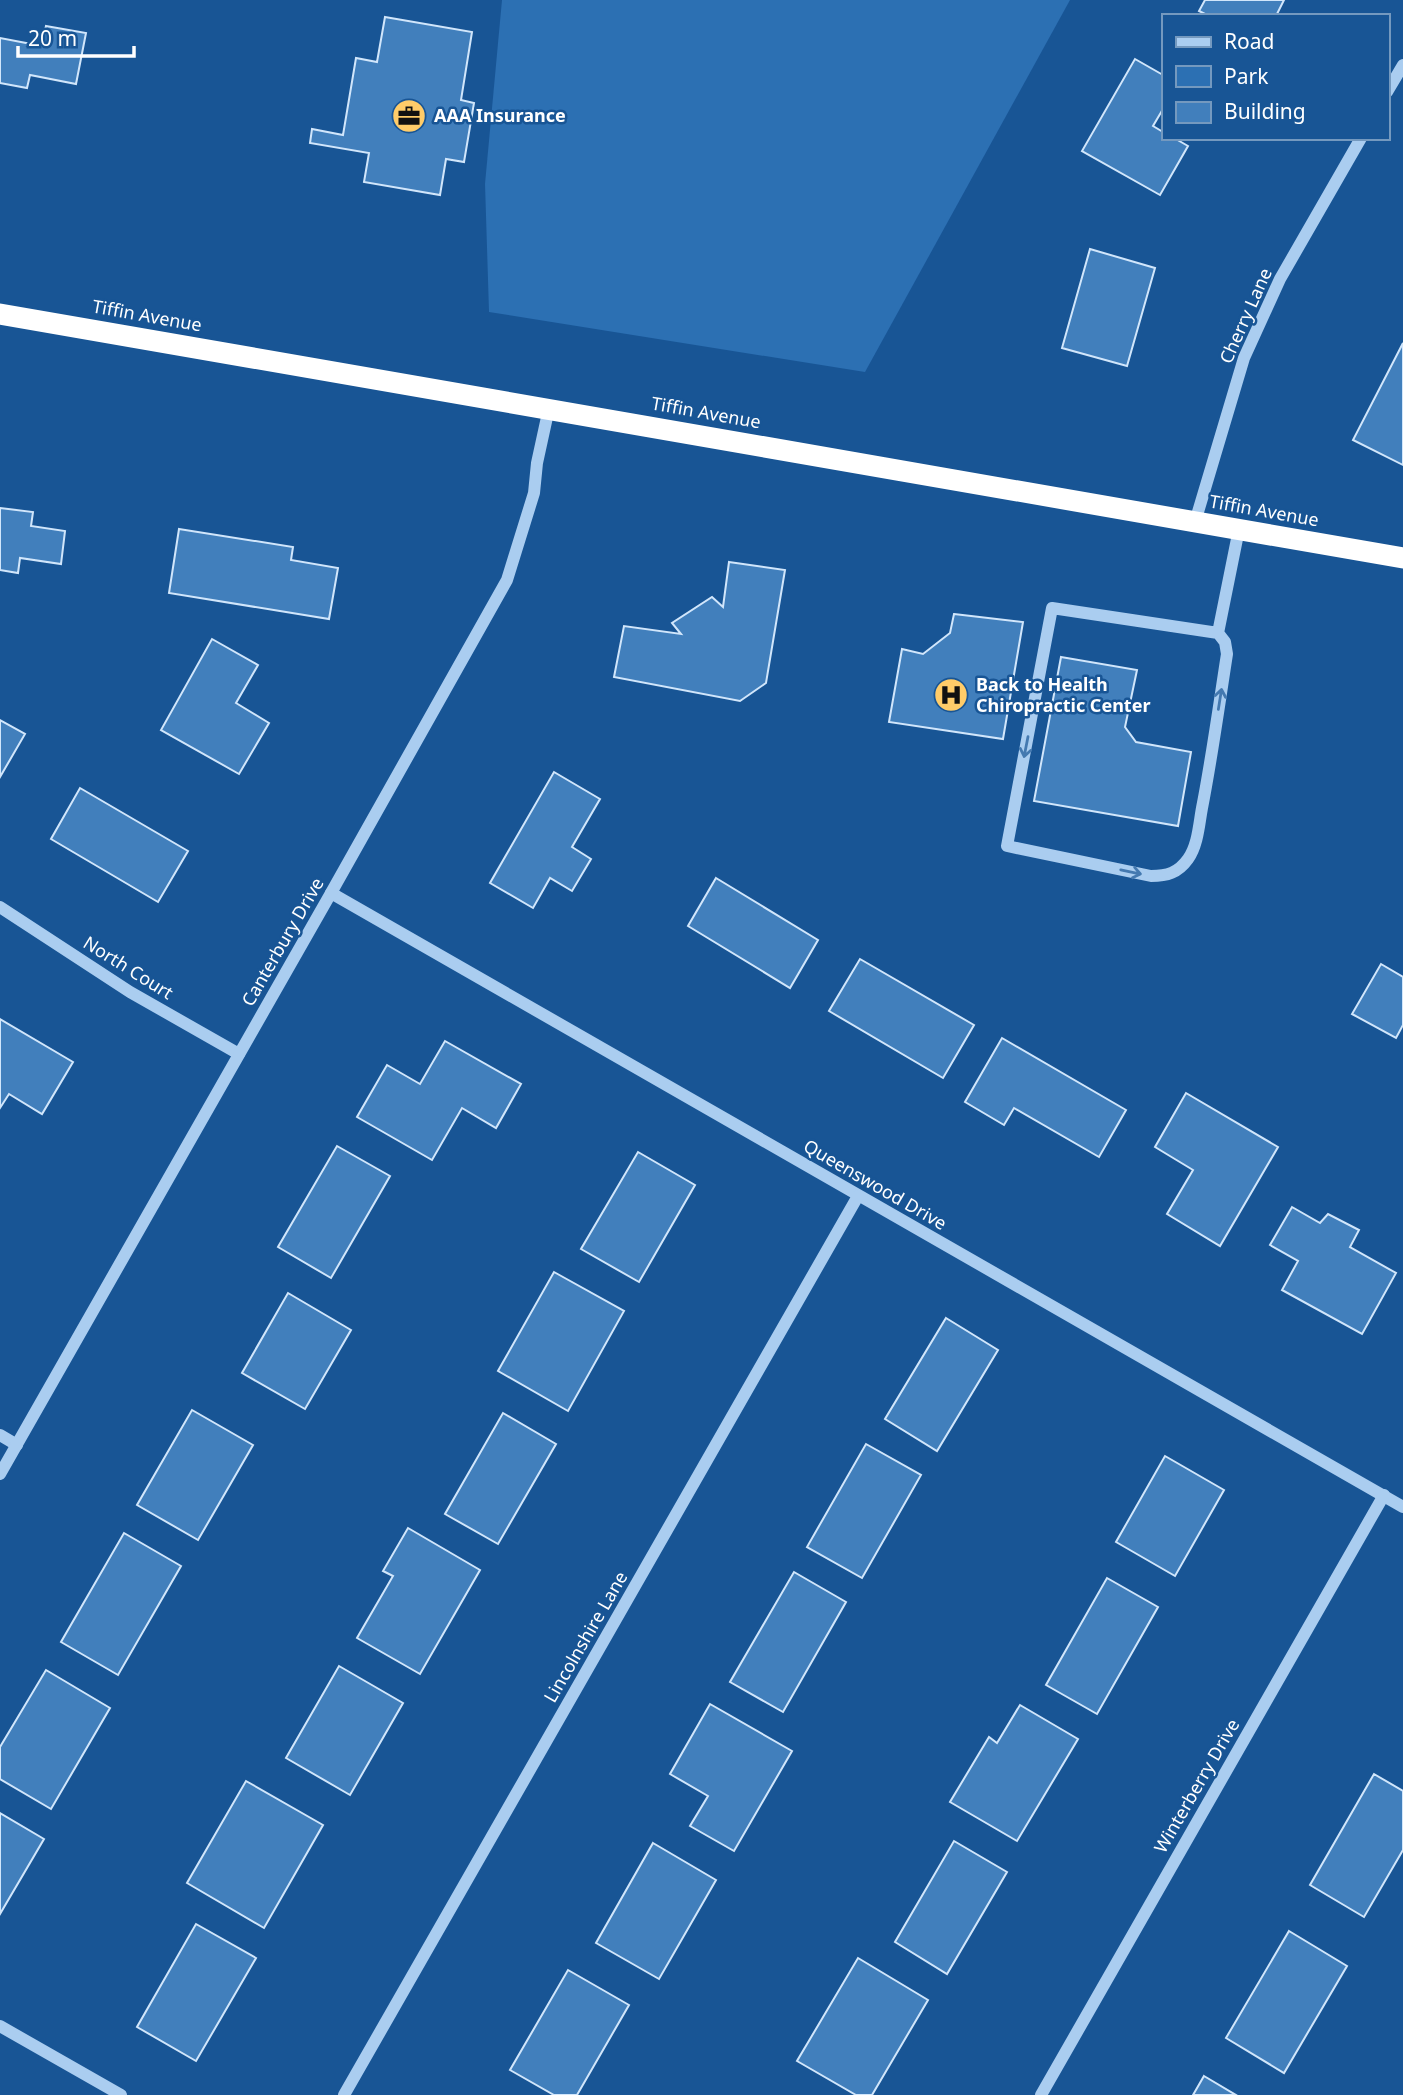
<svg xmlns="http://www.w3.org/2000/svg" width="1403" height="2095" font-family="'Noto Sans',sans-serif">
<rect width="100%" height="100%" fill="#185595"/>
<!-- green -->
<path fill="#2c70b3" d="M502,0H1070L865,372L489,312L485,184Z"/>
<!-- building -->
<g fill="#417fbc" stroke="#d1e6fb" stroke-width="2">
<path d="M1205,0H1284L1276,16H1209L1199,11Z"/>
<path d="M385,17L472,32L461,100L474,103L464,162L446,159L440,195L364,182L369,153L310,143L312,129L343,135L356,58L377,62Z"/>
<path d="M46,26L86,33L76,84L30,75L27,88L0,83V38L42,46Z"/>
<path d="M1135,59L1163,75V109L1153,126L1163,132V138H1174L1188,146L1160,195L1082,151Z"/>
<path d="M1090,249L1155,268L1127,366L1062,348Z"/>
<path d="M1403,343V465L1353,440Z"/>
<path d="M0,508L33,512L31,526L65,531L61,564L20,558L18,573L0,570Z"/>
<path d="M179,529L293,547L291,560L338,568L329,619L169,593Z"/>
<path d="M729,562L785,570L766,683L740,701L614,677L624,626L681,634L672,623L712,597L723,607Z"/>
<path d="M954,614L1023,622L1003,739L889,722L902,649L923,654L950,633Z"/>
<path d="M212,639L258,665L236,703L269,723L239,774L161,730Z"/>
<path d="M1061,657L1137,670L1125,727L1136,742L1191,752L1178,826L1034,801Z"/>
<path d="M0,720L25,734L0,777Z"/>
<path d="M554,772L600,799L572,847L591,859L572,891L550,878L533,908L490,883Z"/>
<path d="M80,788L188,851L158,902L51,839Z"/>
<path d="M716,878L818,940L790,988L688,926Z"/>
<path d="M860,959L974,1025L943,1078L829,1011Z"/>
<path d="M1381,964L1403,977V1025L1396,1038L1352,1014Z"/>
<path d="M0,1019L73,1062L42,1114L9,1094L0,1108Z"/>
<path d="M1002,1038L1126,1110L1099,1157L1014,1108L1004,1125L965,1102Z"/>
<path d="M445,1041L521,1084L496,1128L462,1108L432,1160L357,1117L387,1065L420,1084Z"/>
<path d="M1186,1093L1278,1147L1220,1246L1167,1214L1193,1170L1155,1147Z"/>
<path d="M337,1146L390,1176L331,1278L278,1247Z"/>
<path d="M638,1152L695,1185L639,1282L581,1249Z"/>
<path d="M1292,1207L1320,1223L1328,1214L1359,1230L1350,1247L1396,1273L1362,1334L1282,1290L1298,1261L1270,1245Z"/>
<path d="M554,1272L624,1311L568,1411L498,1371Z"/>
<path d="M288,1293L351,1330L305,1409L242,1373Z"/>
<path d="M946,1318L998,1350L937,1451L885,1419Z"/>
<path d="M192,1410L253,1445L198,1540L137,1505Z"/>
<path d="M503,1413L556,1444L498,1544L445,1514Z"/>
<path d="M866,1444L921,1475L862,1578L807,1547Z"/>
<path d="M1165,1456L1224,1490L1175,1576L1116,1542Z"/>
<path d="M408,1528L480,1570L420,1674L357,1638L393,1576L383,1571Z"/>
<path d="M124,1533L181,1566L118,1675L61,1642Z"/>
<path d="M794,1572L846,1602L783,1712L730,1682Z"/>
<path d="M1107,1578L1158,1607L1097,1714L1046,1685Z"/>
<path d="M339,1666L403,1703L350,1795L286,1758Z"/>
<path d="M46,1670L110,1708L51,1809L0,1779V1747Z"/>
<path d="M710,1704L792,1751L734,1851L690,1826L708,1796L670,1774Z"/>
<path d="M1020,1705L1078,1739L1017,1841L950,1802L989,1737L997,1743Z"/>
<path d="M1374,1774L1403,1791V1850L1364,1917L1310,1885Z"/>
<path d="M246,1781L323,1825L264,1928L187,1883Z"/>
<path d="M0,1813L44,1839L0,1914Z"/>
<path d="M954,1841L1007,1872L947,1974L895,1942Z"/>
<path d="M653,1843L716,1880L659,1979L596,1943Z"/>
<path d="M196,1924L256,1958L196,2061L137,2027Z"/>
<path d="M1289,1931L1347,1966L1284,2073L1226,2038Z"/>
<path d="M858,1958L928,2000L872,2095H856L797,2061Z"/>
<path d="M568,1970L629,2005L577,2095H554L510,2070Z"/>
<path d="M1204,2076L1236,2095H1193Z"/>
</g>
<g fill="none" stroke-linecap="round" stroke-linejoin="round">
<!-- minor -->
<g stroke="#aacdf0" stroke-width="12">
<path d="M1387,92L1403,65"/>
<path d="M1195,522L1244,358L1280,279L1361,138"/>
<path d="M1218,633L1225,642L1227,654C1219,705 1212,757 1202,808C1199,824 1198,845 1188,859C1178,873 1167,876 1151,876L1007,846L1052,608L1218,633L1239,529"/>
<path d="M331,893L1403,1507"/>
<path d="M0,907L130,992L239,1054"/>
<path d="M0,1435L17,1445"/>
<path d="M0,1474L331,893L507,580L534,493L537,463L549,408"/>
<path d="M0,2026L121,2095"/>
<path d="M344,2095L858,1196"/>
<path d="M1041,2095L1384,1495"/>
</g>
<!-- highway -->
<path stroke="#fff" stroke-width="21" d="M0,314L1403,558"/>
</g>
<!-- one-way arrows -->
<defs><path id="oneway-shaft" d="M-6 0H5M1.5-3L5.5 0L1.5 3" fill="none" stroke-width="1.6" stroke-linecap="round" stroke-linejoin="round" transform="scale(1.75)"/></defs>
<g stroke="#4479b0">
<use href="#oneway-shaft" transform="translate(1220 699) rotate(-81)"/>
<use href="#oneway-shaft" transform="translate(1026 747) rotate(101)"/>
<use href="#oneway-shaft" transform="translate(1131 872) rotate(12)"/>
</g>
<!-- icons -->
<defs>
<g id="office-disc" transform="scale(1.75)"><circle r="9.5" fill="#ffcc69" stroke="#185595"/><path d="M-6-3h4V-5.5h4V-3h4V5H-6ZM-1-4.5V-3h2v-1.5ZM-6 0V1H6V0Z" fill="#111"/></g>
<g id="hospital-disc" transform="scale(1.75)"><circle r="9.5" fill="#ffcc69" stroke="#185595"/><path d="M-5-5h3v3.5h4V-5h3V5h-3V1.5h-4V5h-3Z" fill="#111"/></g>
</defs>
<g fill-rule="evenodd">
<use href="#office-disc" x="409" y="116"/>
<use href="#hospital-disc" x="951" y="695"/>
</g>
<g text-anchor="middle" stroke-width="5" stroke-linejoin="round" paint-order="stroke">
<!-- poi labels -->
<g font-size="18" font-weight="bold" fill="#fff" stroke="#185595" text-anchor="start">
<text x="434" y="122">AAA Insurance</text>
<text x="976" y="691">Back to Health<tspan x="976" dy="21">Chiropractic Center</tspan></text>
</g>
<!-- street labels -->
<g font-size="18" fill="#fff" stroke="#185595">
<text transform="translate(147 316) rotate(10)" y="6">Tiffin Avenue</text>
<text transform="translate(1246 316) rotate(-66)" y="6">Cherry Lane</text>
<text transform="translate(706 413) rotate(10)" y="6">Tiffin Avenue</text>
<text transform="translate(1264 511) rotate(10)" y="6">Tiffin Avenue</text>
<text transform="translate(283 942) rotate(-60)" y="6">Canterbury Drive</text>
<text transform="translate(128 968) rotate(32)" y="6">North Court</text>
<text transform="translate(875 1185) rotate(30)" y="6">Queenswood Drive</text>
<text transform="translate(586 1637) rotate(-60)" y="6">Lincolnshire Lane</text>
<text transform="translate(1197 1786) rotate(-60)" y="6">Winterberry Drive</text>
</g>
</g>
<!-- legend -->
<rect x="1162" y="14" width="228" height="126" fill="#185595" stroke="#7499bf" stroke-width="2"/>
<rect x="1176" y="37" width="35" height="10" fill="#aacdf0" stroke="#7499bf" stroke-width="2"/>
<text x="1224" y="49" font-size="21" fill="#ffffff">Road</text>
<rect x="1176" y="66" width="35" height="21" fill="#2c70b3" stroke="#7499bf" stroke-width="2"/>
<text x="1224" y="84" font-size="21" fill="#ffffff">Park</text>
<rect x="1176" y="102" width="35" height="21" fill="#417fbc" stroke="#7499bf" stroke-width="2"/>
<text x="1224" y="119" font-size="21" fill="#ffffff">Building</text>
<!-- scale -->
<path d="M18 46v10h116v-10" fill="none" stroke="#ffffff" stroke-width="3.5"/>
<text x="28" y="46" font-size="21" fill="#ffffff" stroke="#185595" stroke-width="5" paint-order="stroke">20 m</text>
</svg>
